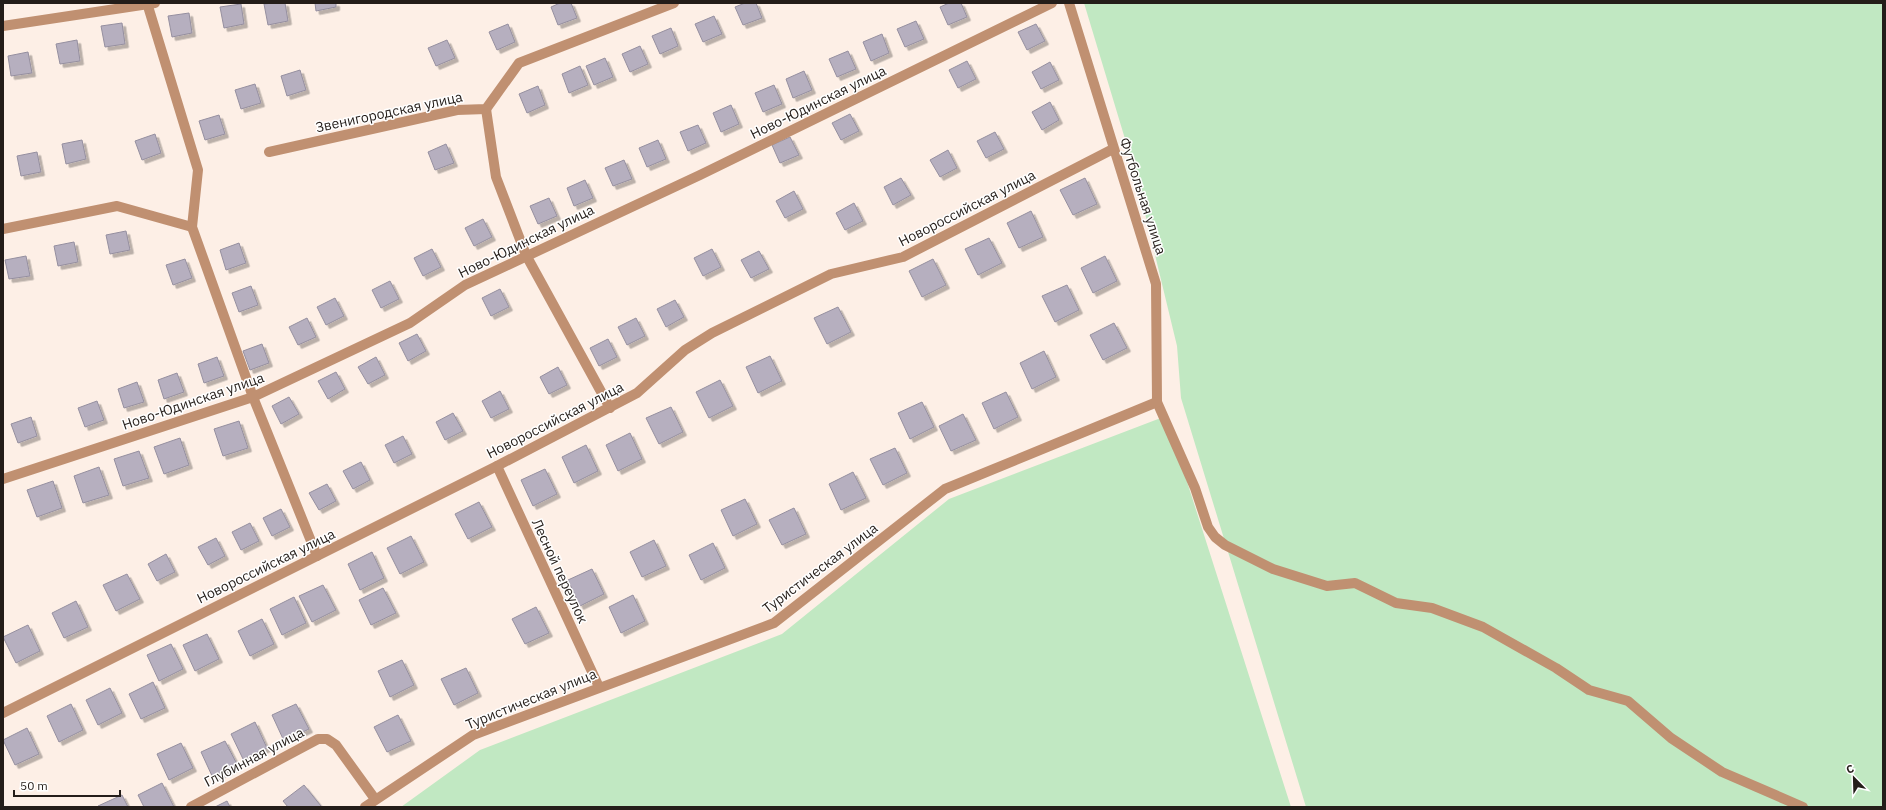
<svg xmlns="http://www.w3.org/2000/svg" width="1886" height="810" font-family="'IBM Plex Sans',sans-serif">
<defs>
<filter id="shadow"><feDropShadow dx="3.5" dy="3.5" stdDeviation="0" flood-color="#0004"/></filter>
</defs>
<rect width="100%" height="100%" fill="#fdefe6"/>
<!-- green -->
<g fill="#c1e8c2">
<path d="M1084,3H1883V807H1306L1181,398L1177,346L1135,172Z"/>
<path d="M1166,416L1291,807H401L480,750L782,634L949,499Z"/>
</g>
<!-- building -->
<g fill="#b6afbf" stroke="#958f9f" filter="url(#shadow)">
<path d="M273,3H285L288,21L268,25L264,4Z"/>
<path d="M315,3H336V7L316,11Z"/>
<path d="M560,3H571L577,18L558,25L551,7Z"/>
<path d="M745,3H756L762,18L743,25L735,7Z"/>
<path d="M949,3H961L967,17L948,25L940,7Z"/>
<path d="M241,4L244,24L224,28L220,7Z"/>
<path d="M189,13L192,33L172,37L168,16Z"/>
<path d="M714,16L722,34L703,42L695,24Z"/>
<path d="M916,21L924,39L905,47L897,29Z"/>
<path d="M122,23L125,44L105,47L101,26Z"/>
<path d="M508,24L515,42L497,50L489,32Z"/>
<path d="M1036,24L1045,41L1027,50L1018,32Z"/>
<path d="M671,28L678,46L660,54L652,36Z"/>
<path d="M882,34L889,53L871,61L863,42Z"/>
<path d="M77,40L80,61L60,64L56,44Z"/>
<path d="M447,40L455,58L436,66L428,48Z"/>
<path d="M640,46L648,64L630,72L622,54Z"/>
<path d="M848,51L856,69L837,77L829,59Z"/>
<path d="M28,52L32,73L11,76L8,56Z"/>
<path d="M605,58L613,77L594,85L586,66Z"/>
<path d="M967,61L976,79L958,88L949,70Z"/>
<path d="M1050,62L1059,80L1041,89L1032,72Z"/>
<path d="M580,66L588,85L569,93L562,74Z"/>
<path d="M300,70L306,90L287,96L281,76Z"/>
<path d="M804,71L812,90L793,98L786,79Z"/>
<path d="M255,84L261,103L241,109L235,90Z"/>
<path d="M774,85L782,104L763,112L755,93Z"/>
<path d="M538,86L545,105L527,113L519,94Z"/>
<path d="M1050,102L1059,120L1042,130L1032,112Z"/>
<path d="M731,105L739,124L721,132L713,113Z"/>
<path d="M850,114L859,131L841,140L832,123Z"/>
<path d="M219,115L225,134L205,140L199,121Z"/>
<path d="M698,125L706,143L688,151L680,132Z"/>
<path d="M995,132L1004,149L986,158L977,141Z"/>
<path d="M155,134L161,153L142,160L135,141Z"/>
<path d="M790,137L799,155L780,163L772,145Z"/>
<path d="M82,140L86,159L66,164L62,144Z"/>
<path d="M658,140L666,159L647,167L639,148Z"/>
<path d="M446,144L454,163L435,170L428,152Z"/>
<path d="M948,150L957,168L940,177L930,160Z"/>
<path d="M37,152L41,172L21,176L17,156Z"/>
<path d="M624,160L632,179L613,186L605,168Z"/>
<path d="M901,178L911,195L893,205L884,187Z"/>
<path d="M1085,178L1097,204L1073,215L1060,190Z"/>
<path d="M585,180L593,198L574,206L567,188Z"/>
<path d="M794,191L803,209L785,218L776,201Z"/>
<path d="M549,198L557,216L538,224L530,206Z"/>
<path d="M854,203L863,221L845,230L836,213Z"/>
<path d="M1031,211L1043,237L1019,248L1007,223Z"/>
<path d="M483,219L492,237L474,246L465,228Z"/>
<path d="M126,231L130,250L110,254L106,235Z"/>
<path d="M989,238L1002,263L978,275L965,249Z"/>
<path d="M74,242L78,262L58,266L54,246Z"/>
<path d="M239,243L246,263L226,270L220,250Z"/>
<path d="M432,249L441,267L423,276L414,258Z"/>
<path d="M712,249L721,267L703,276L694,258Z"/>
<path d="M759,251L769,269L751,278L741,260Z"/>
<path d="M26,256L30,276L9,279L5,260Z"/>
<path d="M1105,256L1117,281L1093,293L1081,268Z"/>
<path d="M185,259L192,278L173,285L166,265Z"/>
<path d="M933,259L946,285L922,297L909,271Z"/>
<path d="M390,281L399,299L381,308L372,290Z"/>
<path d="M1067,285L1079,310L1055,322L1042,296Z"/>
<path d="M251,286L258,305L239,312L232,293Z"/>
<path d="M500,289L509,307L491,316L482,298Z"/>
<path d="M335,298L344,316L326,325L317,307Z"/>
<path d="M675,300L684,317L666,327L657,309Z"/>
<path d="M838,307L851,332L827,344L814,318Z"/>
<path d="M307,318L316,337L298,345L289,327Z"/>
<path d="M636,318L645,336L627,345L618,327Z"/>
<path d="M1114,323L1127,348L1103,360L1090,335Z"/>
<path d="M417,334L426,351L408,361L399,343Z"/>
<path d="M608,339L617,357L599,366L590,348Z"/>
<path d="M262,344L269,363L250,370L243,351Z"/>
<path d="M1044,351L1056,377L1032,389L1020,363Z"/>
<path d="M770,356L782,381L758,393L746,367Z"/>
<path d="M217,357L224,376L204,383L198,364Z"/>
<path d="M376,357L385,375L368,384L358,367Z"/>
<path d="M558,367L567,385L549,394L540,377Z"/>
<path d="M336,372L345,389L328,399L318,381Z"/>
<path d="M177,373L184,392L164,399L158,380Z"/>
<path d="M720,380L733,406L709,418L696,392Z"/>
<path d="M137,382L144,402L124,408L118,389Z"/>
<path d="M500,391L509,409L491,418L482,401Z"/>
<path d="M1006,392L1018,417L994,429L982,403Z"/>
<path d="M289,397L299,414L281,424L272,406Z"/>
<path d="M97,401L104,420L85,427L78,408Z"/>
<path d="M922,402L934,427L910,439L898,413Z"/>
<path d="M671,407L683,432L659,444L646,418Z"/>
<path d="M453,413L463,431L445,440L436,422Z"/>
<path d="M963,414L976,440L951,451L939,426Z"/>
<path d="M31,417L37,436L18,443L11,424Z"/>
<path d="M239,421L248,448L223,456L214,429Z"/>
<path d="M630,433L642,459L618,471L606,445Z"/>
<path d="M403,436L412,454L394,463L385,445Z"/>
<path d="M180,438L189,465L164,474L154,447Z"/>
<path d="M586,445L598,471L574,483L562,457Z"/>
<path d="M895,448L907,473L883,485L870,459Z"/>
<path d="M139,451L149,478L123,486L114,459Z"/>
<path d="M361,462L370,480L353,489L343,471Z"/>
<path d="M99,467L109,495L83,503L74,476Z"/>
<path d="M545,469L557,494L533,506L521,480Z"/>
<path d="M853,472L866,498L841,510L829,484Z"/>
<path d="M53,481L62,508L37,517L27,490Z"/>
<path d="M327,484L336,501L319,510L309,493Z"/>
<path d="M745,499L757,524L733,536L721,510Z"/>
<path d="M479,502L492,527L468,539L455,514Z"/>
<path d="M794,508L806,534L782,545L769,520Z"/>
<path d="M281,509L290,527L272,536L263,518Z"/>
<path d="M250,523L259,541L241,550L232,532Z"/>
<path d="M411,536L424,562L400,574L387,548Z"/>
<path d="M216,538L225,556L208,565L198,547Z"/>
<path d="M654,540L666,566L642,577L630,552Z"/>
<path d="M713,543L725,568L701,580L689,555Z"/>
<path d="M372,552L384,578L360,590L348,564Z"/>
<path d="M166,554L175,572L157,581L148,564Z"/>
<path d="M592,569L604,594L580,606L568,580Z"/>
<path d="M127,574L140,599L116,611L103,585Z"/>
<path d="M323,585L336,610L312,622L299,596Z"/>
<path d="M383,588L396,613L371,625L359,600Z"/>
<path d="M633,595L645,621L621,633L609,607Z"/>
<path d="M294,597L306,623L282,635L270,609Z"/>
<path d="M76,601L88,627L64,638L52,613Z"/>
<path d="M536,607L549,633L525,644L512,619Z"/>
<path d="M262,619L274,644L250,656L238,631Z"/>
<path d="M28,625L40,651L16,663L3,637Z"/>
<path d="M207,634L219,659L195,671L183,645Z"/>
<path d="M171,644L183,669L159,681L147,655Z"/>
<path d="M402,660L414,685L390,697L378,671Z"/>
<path d="M466,668L478,693L454,705L441,679Z"/>
<path d="M153,682L165,708L141,719L129,694Z"/>
<path d="M110,688L122,713L98,725L86,700Z"/>
<path d="M71,704L83,730L59,742L47,716Z"/>
<path d="M296,704L309,729L284,741L272,715Z"/>
<path d="M398,715L411,741L387,752L374,727Z"/>
<path d="M255,722L267,748L243,759L231,734Z"/>
<path d="M27,728L39,754L15,765L3,740Z"/>
<path d="M225,741L238,766L213,778L201,752Z"/>
<path d="M181,743L193,768L169,780L157,754Z"/>
<path d="M162,783L174,807H144L138,795Z"/>
<path d="M304,785L321,806L320,807H288L283,801Z"/>
<path d="M122,795L128,807H98V806Z"/>
<path d="M227,801L230,807H215Z"/>
</g>
<g fill="none" stroke-linecap="round" stroke-linejoin="round">
<!-- street -->
<g stroke="#c09071" stroke-width="10">
<path d="M147,3L198,170L192,227L253,397L317,556"/>
<path d="M1069,3L1156,284L1157,402L1195,488L1208,527L1215,537L1225,545L1273,569L1327,586L1355,583L1396,603L1432,608L1483,627L1556,668L1589,690L1628,701L1671,738L1722,772L1803,807"/>
<path d="M3,26L155,3"/>
<path d="M486,109L496,177L526,255L610,408"/>
<path d="M269,152L457,110L486,109L519,63L674,3"/>
<path d="M3,229L117,206L192,227"/>
<path d="M497,466L599,687"/>
<path d="M3,479L253,397L410,323L465,285L700,175L1052,3"/>
<path d="M3,713L497,466L637,393L685,350L712,333L831,274L903,257L1113,149"/>
<path d="M191,807L318,739H327L336,745L375,799"/>
<path d="M365,807L473,735L774,623L945,489L1157,402"/>
</g>
</g>
<g text-anchor="middle" stroke-width="3" stroke-linejoin="round" paint-order="stroke">
<!-- street labels -->
<g font-size="14" fill="#241d19" stroke="#fff">
<text transform="translate(818 102) rotate(-26)" y="5">Ново-Юдинская улица</text>
<text transform="translate(389 112) rotate(-12)" y="5">Звенигородская улица</text>
<text transform="translate(1143 196) rotate(72)" y="5">Футбольная улица</text>
<text transform="translate(967 208) rotate(-27)" y="5">Новороссийская улица</text>
<text transform="translate(526 241) rotate(-26)" y="5">Ново-Юдинская улица</text>
<text transform="translate(193 401) rotate(-19)" y="5">Ново-Юдинская улица</text>
<text transform="translate(555 420) rotate(-27)" y="5">Новороссийская улица</text>
<text transform="translate(266 566) rotate(-26)" y="5">Новороссийская улица</text>
<text transform="translate(820 568) rotate(-37)" y="5">Туристическая улица</text>
<text transform="translate(560 571) rotate(65)" y="5">Лесной переулок</text>
<text transform="translate(531 699) rotate(-22)" y="5">Туристическая улица</text>
<text transform="translate(254 757) rotate(-28)" y="5">Глубинная улица</text>
</g>
</g>
<!-- border -->
<rect width="1886" height="810" fill="none" stroke="#241d19" stroke-width="8"/>
<!-- north arrow -->
<g transform="translate(1854 778) rotate(337)" stroke="#ffffff" stroke-width="3" paint-order="stroke">
<path d="M0-3L7 15L0 10L-7 15Z" fill="#241d19"/>
<text y="-6" font-size="11" font-weight="bold" text-anchor="middle" fill="#241d19">С</text>
</g>
<!-- scale -->
<path d="M14 790v6h106v-6" fill="none" stroke="#241d19" stroke-width="2"/>
<text x="20" y="790" font-size="12" fill="#241d19" stroke="#ffffff" stroke-width="3" paint-order="stroke">50 m</text>
</svg>
